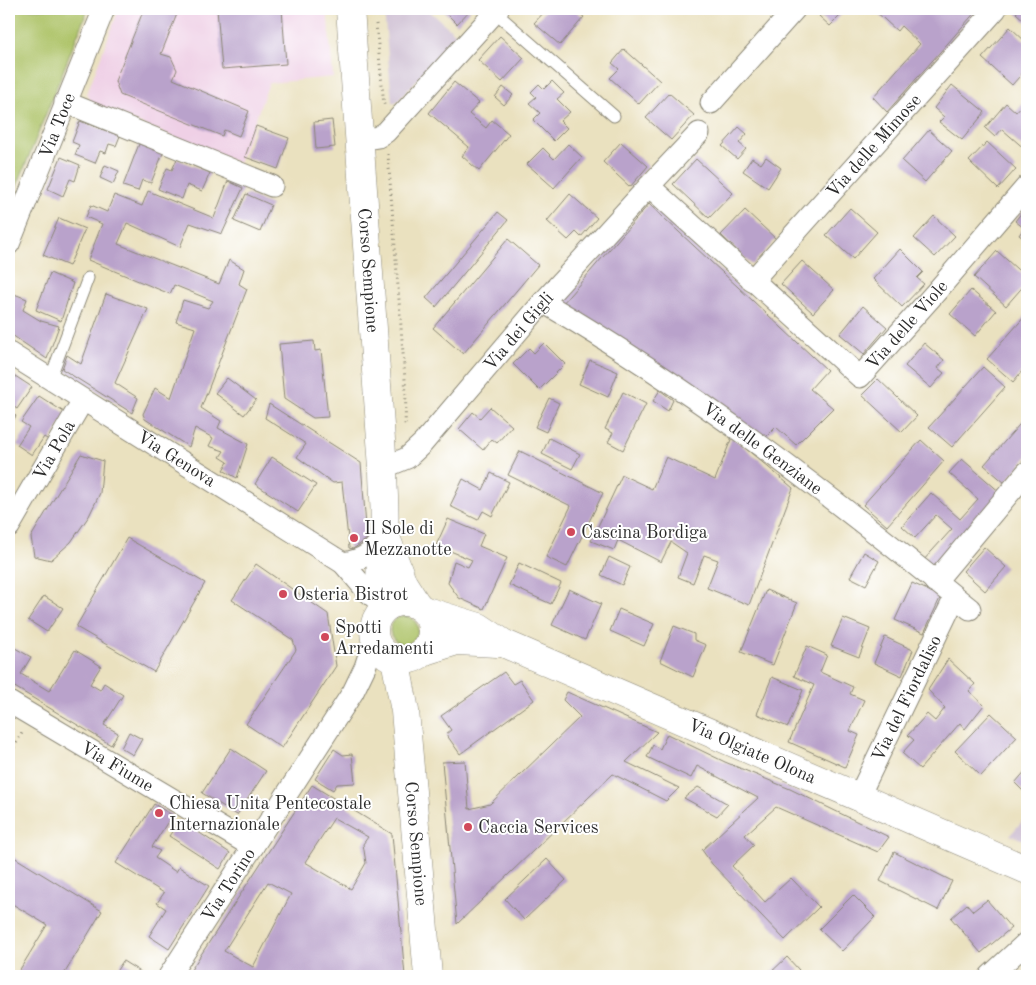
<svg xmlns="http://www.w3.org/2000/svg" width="1036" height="985" font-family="'Old Standard TT',serif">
<rect width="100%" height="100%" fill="#fff"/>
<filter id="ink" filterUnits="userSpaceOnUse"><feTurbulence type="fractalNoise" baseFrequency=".02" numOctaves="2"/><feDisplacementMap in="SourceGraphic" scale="10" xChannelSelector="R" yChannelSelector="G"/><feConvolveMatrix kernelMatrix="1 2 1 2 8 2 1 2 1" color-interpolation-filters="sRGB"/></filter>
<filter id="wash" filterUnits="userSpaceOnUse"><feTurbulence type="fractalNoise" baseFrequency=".0096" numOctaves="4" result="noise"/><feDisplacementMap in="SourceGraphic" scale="20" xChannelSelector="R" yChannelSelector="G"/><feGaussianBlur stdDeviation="1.12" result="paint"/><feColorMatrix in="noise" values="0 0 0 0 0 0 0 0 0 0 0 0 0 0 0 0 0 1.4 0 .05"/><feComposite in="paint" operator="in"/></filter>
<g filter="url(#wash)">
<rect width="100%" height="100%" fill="#eae1bf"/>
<!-- built -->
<path fill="#efd0e6" d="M119,9H327L333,77L269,83L239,163L91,104L87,93Z"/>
<!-- industrial -->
<g fill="#cdbed2">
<path d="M384,9H427L457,35L396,103L392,102Z"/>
<path d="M1027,816V841L1010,835Z"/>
</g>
<!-- green -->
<g fill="#adc368" stroke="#6c774a">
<path d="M9,9H88L9,206Z"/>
<circle cx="404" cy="630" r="14"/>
</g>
<g id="blocks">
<!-- building -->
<g fill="#b9a2cb" fill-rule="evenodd">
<path d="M144,9H179L161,54L171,57L177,70L173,79L249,111L239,136L224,130L222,136L120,95L115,81Z"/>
<path d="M217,9H282L286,64L222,69Z"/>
<path d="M442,9H471L457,24Z"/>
<path d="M547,9H573L584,17L560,45L534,23Z"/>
<path d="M826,9H847L830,26L819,16Z"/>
<path d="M873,9H978L887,112L873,97L920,44L901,26L897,31Z"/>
<path d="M1020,9H1027V23L1016,13Z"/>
<path d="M1010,27L1027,43V68L1012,85L982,58Z"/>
<path d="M500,36L524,58L502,82L478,60Z"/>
<path d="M624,49L660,81L639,104L610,78L619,69L612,63Z"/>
<path d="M552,81L564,93L557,99L570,112L560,121L567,128L554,141L533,120L540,113L529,103L536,97L531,92L539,84L544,89Z"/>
<path d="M454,82L479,103L469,114L486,128L492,120L509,134L479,171L462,156L469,147L429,113Z"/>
<path d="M952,85L985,112L962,140L939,122L944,117L934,108Z"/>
<path d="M503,87L513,95L504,105L495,97Z"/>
<path d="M669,93L694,115L671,140L646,118Z"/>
<path d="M1027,99V151L1002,129L995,137L985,128L1006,103L1016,112Z"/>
<path d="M332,120L335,147L316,149L314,122Z"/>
<path d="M80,121L120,136L116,146L109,144L106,153L100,151L95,163L75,155L79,145L72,142Z"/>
<path d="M256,126L289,138L278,169L245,157Z"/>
<path d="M739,127L747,134L739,143L746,149L737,159L722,146Z"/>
<path d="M929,130L952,151L925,182L902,161Z"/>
<path d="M621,142L648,166L630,187L603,162Z"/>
<path d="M987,142L1016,169L998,189L969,161Z"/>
<path d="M139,144L163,153L151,183L142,180L138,191L123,186Z"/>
<path d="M568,144L582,157L554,188L527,164L543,148L554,159Z"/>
<path d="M61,157L80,165L75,181L70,179L63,196L48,189Z"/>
<path d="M766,157L781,168L768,188L743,171L752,158L761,164Z"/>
<path d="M177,159L210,173L202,191L187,185L182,199L158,189L167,168L172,170Z"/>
<path d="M696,159L733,193L709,218L673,184Z"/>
<path d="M105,165L119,171L113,184L100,178Z"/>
<path d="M228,181L243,188L222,234L190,223L180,247L127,223L118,244L219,284L229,260L244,269L239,284L247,289L201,408L221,421L218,428L248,444L237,478L223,470L228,462L220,457L224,451L209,446L213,438L195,428L189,447L145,419L143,414L155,388L171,398L195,328L176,322L183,300L208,308L213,301L174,285L170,294L88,260L102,224L86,217L91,205L107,212L114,195L142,206L148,191L214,218Z"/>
<path d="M246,194L271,205L260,232L234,221Z"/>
<path d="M570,194L597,218L581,237L576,232L568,240L547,221Z"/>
<path d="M649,204L827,370L810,389L833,408L796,445L776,427L765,438L563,303Z"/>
<path d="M1027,206V241L1019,235L1024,228L1015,221Z"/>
<path d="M850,208L877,232L853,259L826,235Z"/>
<path d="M745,210L776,239L752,265L721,235Z"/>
<path d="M498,212L508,220L436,307L426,298Z"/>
<path d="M934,216L955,236L935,257L914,238Z"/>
<path d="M59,218L85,229L69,266L43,255Z"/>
<path d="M508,239L538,265L463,354L433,328Z"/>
<path d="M900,249L923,272L917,278L924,284L902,307L873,279Z"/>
<path d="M997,251L1027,278V282L1006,306L974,277Z"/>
<path d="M802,261L834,290L813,313L781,284Z"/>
<path d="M50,273L73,283L61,321L36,310Z"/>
<path d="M971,290L996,311L975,336L950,314Z"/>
<path d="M9,292L27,299L23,310L41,321L59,326L47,359L9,333Z"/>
<path d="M106,294L148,309L115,383L138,398L132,413L62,369L67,355L81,364Z"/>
<path d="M863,306L887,327L864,354L840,334Z"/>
<path d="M1027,314V365L1013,382L987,359Z"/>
<path d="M314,341L315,351L321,350L328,417L313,418L284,399L279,344Z"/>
<path d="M544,343L565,364L539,390L513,364L529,348L534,353Z"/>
<path d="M924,343L944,360L938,368L944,373L931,388L905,366Z"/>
<path d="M590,360L618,372L608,397L579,384Z"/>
<path d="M983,367L1005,387L952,447L929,427Z"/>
<path d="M9,372L32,387L17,409L9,403Z"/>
<path d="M227,378L256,400L244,415L215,393Z"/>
<path d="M878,379L917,416L902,432L862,395Z"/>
<path d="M660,390L673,400L668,411L653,401Z"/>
<path d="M623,392L646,404L623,450L608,442L613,433L605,429Z"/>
<path d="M39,396L67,414L50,441L44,437L32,455L17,445L29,427L21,422Z"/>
<path d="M549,398L559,403L546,432L535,427Z"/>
<path d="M269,404L361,463L367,539L353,549L349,548L342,482L333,483L297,457L306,444L265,418Z"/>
<path d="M490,407L512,426L497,443L492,439L483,450L459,429L473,412L480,418Z"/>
<path d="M9,411L16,416L9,427Z"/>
<path d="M1026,417L1027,457L1005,483L984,465Z"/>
<path d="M732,437L793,488L749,605L707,588L718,560L704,555L693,583L678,577L687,553L671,542L661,562L618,540L614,550L591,541L622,475L652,489L666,457L715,480Z"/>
<path d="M549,438L580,454L572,469L542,454Z"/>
<path d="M921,440L944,461L887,526L863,505Z"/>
<path d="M520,451L603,493L567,567L546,557L571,506L508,475Z"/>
<path d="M81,454L103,461L100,493L89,516L71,542L51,560L34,556L31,537Z"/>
<path d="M272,457L316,485L298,512L255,484Z"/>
<path d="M962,459L1002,494L934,572L922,562L952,529L936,515L915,538L902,526L931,493L960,519L978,499L949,473Z"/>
<path d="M491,473L509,482L492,516L483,511L478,520L450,506L463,479L483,490Z"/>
<path d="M448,519L484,534L479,546L507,558L484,609L459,598L448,583L454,561L468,567L472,560L448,550L446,555L434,550Z"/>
<path d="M127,538L205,583L154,672L76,627Z"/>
<path d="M984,547L1006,567L985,591L963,571Z"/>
<path d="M864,552L879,561L866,585L850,577Z"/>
<path d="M609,557L630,567L622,585L601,575Z"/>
<path d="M519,563L561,583L551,604L509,585Z"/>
<path d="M256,564L328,614L336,666L282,748L246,724L296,650L293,640L232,600Z"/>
<path d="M912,583L941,596L924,633L895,620Z"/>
<path d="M569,589L601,604L585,640L552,625Z"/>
<path d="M766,590L797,603L773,665L741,652Z"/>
<path d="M44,596L63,608L47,632L28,620Z"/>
<path d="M619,609L654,624L644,646L610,631Z"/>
<path d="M843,618L870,629L859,657L831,646Z"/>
<path d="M674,626L694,634V640L706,645L693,677L660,661Z"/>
<path d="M885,637L913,650L902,676L874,663Z"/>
<path d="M807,646L827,655L820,672L853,687L850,694L864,700L850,731L859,735L845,767L789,742L814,685L794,676Z"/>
<path d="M15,648L31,657L21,674L49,691L75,650L101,666L90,684L100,690L104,683L123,695L104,725L118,733L111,745L13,686H9V659Z"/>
<path d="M948,659L975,684L969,691L984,705L965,729L960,723L920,769L902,753L914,740L908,735L927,714L935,721L945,708L928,690Z"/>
<path d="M504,672L513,684L520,680L534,700L460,754L446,734L451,730L441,716Z"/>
<path d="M772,677L803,690L788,727L757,714Z"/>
<path d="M567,692L657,732L626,762L679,788L666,801L613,774L457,924L442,762L465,761L469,809L490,804L580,717L563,700Z"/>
<path d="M991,713L1017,737L981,776L955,751Z"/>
<path d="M129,732L142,739L133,755L121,748Z"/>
<path d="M667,734L725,762L790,789L889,837L878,852L776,807L745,835L754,845L732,866L765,902L791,878L819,907L785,940L712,864L702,850L758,798L697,766L691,778L647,757L653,745L660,749Z"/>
<path d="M231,748L266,771L237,815L202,793Z"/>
<path d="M334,749L343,755L352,754L355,783L337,784L333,790L315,779Z"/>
<path d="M1027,769V795L1015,783Z"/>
<path d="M312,785L392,834L405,976H187ZM334,818L368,837L363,844L366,863L351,889L305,862ZM268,882L291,894L253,967L224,951Z"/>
<path d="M698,787L728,804L717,816L684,798Z"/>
<path d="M154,804L172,815L152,847L160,851L155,858L176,872L179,867L209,886L169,949L149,936L166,909L157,903L164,893L116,863Z"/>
<path d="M180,820L230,853L220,869L169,836Z"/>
<path d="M894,852L952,881L938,910L880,881Z"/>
<path d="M9,854L102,911L63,976H16L47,925L9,902Z"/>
<path d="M547,859L566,880L524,920L505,899Z"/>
<path d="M853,895L875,917L842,951L819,929Z"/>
<path d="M987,900L1011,928L981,953L951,918L967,904L973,911Z"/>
<path d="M787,957L799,970L793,976H767Z"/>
<path d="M123,961L147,976H113Z"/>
</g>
</g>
</g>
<g filter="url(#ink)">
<use href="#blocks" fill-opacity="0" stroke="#8a8675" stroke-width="1"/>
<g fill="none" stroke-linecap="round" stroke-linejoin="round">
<!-- lane casing -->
<g stroke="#8a8675" stroke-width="13">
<g id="lane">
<path d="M495,12L614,116"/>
<path d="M50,379L88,278"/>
</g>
</g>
<!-- street casing -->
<g stroke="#8a8675" stroke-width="23">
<g id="street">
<path d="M65,102L272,186"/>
<path d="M711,103L795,9"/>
<path d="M360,140L378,137L386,132L498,9"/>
<path d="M649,186L699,133"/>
<path id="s1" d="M9,244L104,9"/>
<path id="s2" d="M752,281L996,9"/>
<path id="s3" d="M543,302C695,391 834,498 970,609"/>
<path id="s4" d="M9,353L343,563L366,590L386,608"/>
<path id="s5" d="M383,468L407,458L423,443L543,302L649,186L860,377L936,292L1027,186"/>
<path id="s6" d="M9,527L83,400"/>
<path d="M343,563C364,560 374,552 384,534"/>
<path d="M935,582L1027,472"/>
<path id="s7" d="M9,702L253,847"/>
<path id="s8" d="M858,798L955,597"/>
<path id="s9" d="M169,976L353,692L365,667L375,637"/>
<path d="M990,976L1027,942"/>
</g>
</g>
<!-- secondary casing -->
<g stroke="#8a8675" stroke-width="29">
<g id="secondary">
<path id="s10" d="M423,610L479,627L503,643L1027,870"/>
<path d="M425,651L457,641L497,643"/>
</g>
</g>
<!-- primary casing -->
<g stroke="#8a8675" stroke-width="29">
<g id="primary">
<path id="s11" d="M350,9L383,468C383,490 386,513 384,534C382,558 375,584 388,606"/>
<path d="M387,540L403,583L417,605"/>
<circle cx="403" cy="631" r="29"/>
<path id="s12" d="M395,659L405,711L428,976"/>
</g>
</g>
<!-- path -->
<g stroke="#8a8675" stroke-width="3" stroke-dasharray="1 4" stroke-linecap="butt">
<path d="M376,24L384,105"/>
<path d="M388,154L406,393L405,427"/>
<path d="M9,756L23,731"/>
</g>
<!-- lane -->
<use href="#lane" stroke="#fff" stroke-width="11"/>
<!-- street -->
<use href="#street" stroke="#fff" stroke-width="21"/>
<!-- secondary -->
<use href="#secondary" stroke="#fff" stroke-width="28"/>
<!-- primary -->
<use href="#primary" stroke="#fff" stroke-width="28"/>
</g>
</g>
<!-- markers -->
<g fill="#d1495b" stroke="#fff" stroke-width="2">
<circle cx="571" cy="532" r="5"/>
<circle cx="354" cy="538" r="5"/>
<circle cx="283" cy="594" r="5"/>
<circle cx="325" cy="637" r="5"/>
<circle cx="159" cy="813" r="5"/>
<circle cx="468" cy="827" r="5"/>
</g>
<g text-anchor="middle" stroke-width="4" stroke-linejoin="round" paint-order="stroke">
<!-- street labels -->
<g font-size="18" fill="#2b2b2b" stroke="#fff">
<text dy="6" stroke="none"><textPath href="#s1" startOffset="128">Via Toce</textPath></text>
<text dy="6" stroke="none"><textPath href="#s2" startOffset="182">Via delle Mimose</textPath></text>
<text dy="6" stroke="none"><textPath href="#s11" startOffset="262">Corso Sempione</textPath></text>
<text dy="6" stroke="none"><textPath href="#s5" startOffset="745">Via delle Viole</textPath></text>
<text dy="6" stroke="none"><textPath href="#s5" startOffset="195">Via dei Gigli</textPath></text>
<text dy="6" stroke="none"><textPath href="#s3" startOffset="264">Via delle Genziane</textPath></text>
<text dy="6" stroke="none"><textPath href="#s6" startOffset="89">Via Pola</textPath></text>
<text dy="6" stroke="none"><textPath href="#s4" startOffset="198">Via Genova</textPath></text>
<text dy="6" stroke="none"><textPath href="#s8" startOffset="111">Via del Fiordaliso</textPath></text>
<text dy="6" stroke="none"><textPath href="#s10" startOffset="359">Via Olgiate Olona</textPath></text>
<text dy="6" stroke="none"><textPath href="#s7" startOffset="126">Via Fiume</textPath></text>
<text dy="6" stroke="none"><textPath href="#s12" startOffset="186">Corso Sempione</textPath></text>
<text dy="6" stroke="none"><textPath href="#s9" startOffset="109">Via Torino</textPath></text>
</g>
<!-- poi labels -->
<g font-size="18" fill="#2b2b2b" stroke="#fff" text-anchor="start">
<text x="364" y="534">Il Sole di<tspan x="364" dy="21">Mezzanotte</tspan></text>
<text x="581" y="538">Cascina Bordiga</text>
<text x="293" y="600">Osteria Bistrot</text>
<text x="335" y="633">Spotti<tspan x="335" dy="21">Arredamenti</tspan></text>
<text x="169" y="809">Chiesa Unita Pentecostale<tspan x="169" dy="21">Internazionale</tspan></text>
<text x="478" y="833">Caccia Services</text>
</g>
</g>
<!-- margin -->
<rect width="1036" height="985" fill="none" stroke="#fff" stroke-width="30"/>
</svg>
